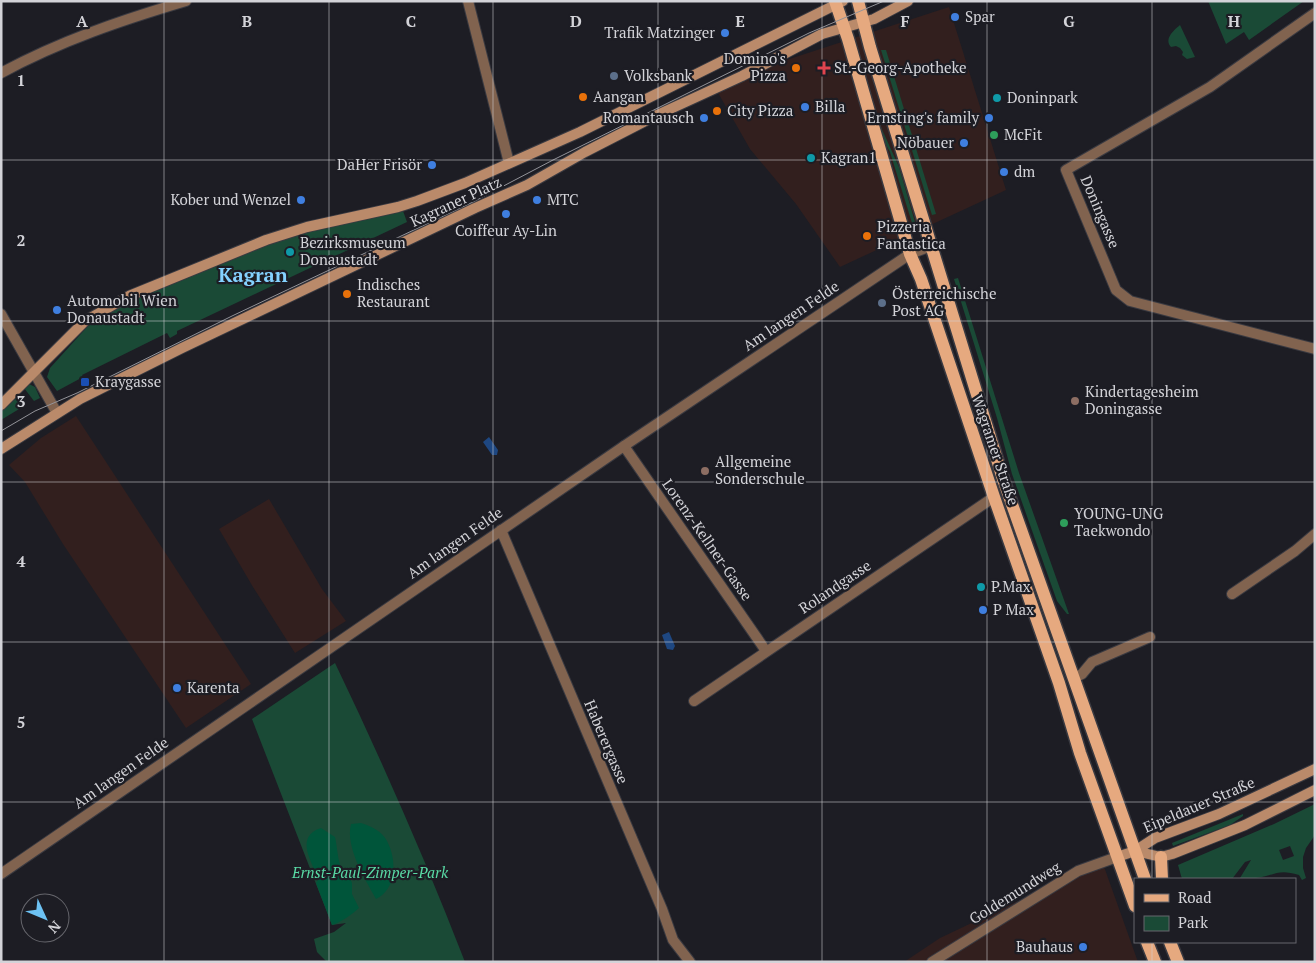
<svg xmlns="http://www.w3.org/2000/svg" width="1316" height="963" font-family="'PT Serif',serif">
<rect width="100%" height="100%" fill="#1d1d24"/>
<!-- commercial -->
<g fill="#321f1e">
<path d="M949,7L1006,190L840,267L796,204L750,149L713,84Z"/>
<path d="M76,416L251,684L186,728L63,544L25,482L9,465L41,438Z"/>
<path d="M269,499L322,589L346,621L295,653L253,587L219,529Z"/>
<path d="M1102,861L1138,962H904L940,938Z"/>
</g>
<!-- green -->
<g fill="#1a4a36" fill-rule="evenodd">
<path d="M1208,1H1304L1249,40L1244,32L1226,44Z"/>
<path d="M1180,25L1195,57L1187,59L1182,55L1183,52L1180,48L1176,46L1171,47C1164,39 1173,31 1180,25Z"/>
<path d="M881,50H886L936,214L932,215Z"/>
<path d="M858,56L880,125L899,167L915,222L912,223L890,152L880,134Z"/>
<path d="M403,211L407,222L177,331V334L170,338L167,333L82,375L83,377L57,391L47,377L50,368L88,326L133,298L253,249L294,235Z"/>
<path d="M958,278L1019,473L1069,614H1067L1057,601L1012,474L997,418L954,279Z"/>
<path d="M29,384L35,387L40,398L34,401L24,388Z"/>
<path d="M17,395H19L24,406L1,420V410Z"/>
<path d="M335,663C382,761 426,861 465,962H327L317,952L314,939L334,932L346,923L332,925L252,719Z"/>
<path d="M1315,804V835L1306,848L1303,857V868L1306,878L1302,880L1299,875C1277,868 1275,876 1256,878C1251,879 1245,878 1240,878L1251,860L1245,862L1232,879H1182L1178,865L1274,824ZM1290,846L1294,856L1283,860L1279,850Z"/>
<path d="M1243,814V816L1230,825L1173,846L1172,843Z"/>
</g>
<!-- forest -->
<g fill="#00553a">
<path d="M361,823C371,826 382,831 387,841C397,860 397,889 376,899C365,879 345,847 351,824Z"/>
<path d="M321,828L335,837C338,848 337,871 349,876L352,883V894L359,908C354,913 340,923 332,925L316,883L318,879C312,861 294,837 321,828Z"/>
</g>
<!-- water -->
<g fill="#1e4781">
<path d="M489,437L498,450L497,455H492L483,442Z"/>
<path d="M669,632L675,646L673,650L667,649L662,635Z"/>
</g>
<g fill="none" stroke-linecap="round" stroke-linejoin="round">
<!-- minor casing -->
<g stroke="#3a3a41" stroke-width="12">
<g id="minor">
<path d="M468,1L509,163"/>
<path d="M1315,13L1210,87L1066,170L1116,290L1130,301L1315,349"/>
<path d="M1,73C60,41 122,20 186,1"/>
<path d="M1,314L57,413"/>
<path d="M624,446L766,651"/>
<path d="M501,530L662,909L673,940L690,962"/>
<path d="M1232,594L1295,551L1315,534"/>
<path d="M1074,678L1082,674L1092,662L1150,637"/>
<path d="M694,701L994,497"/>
<path d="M932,962L1078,871L1117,857"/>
</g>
</g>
<!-- tertiary casing -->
<g stroke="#3a3a41" stroke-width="12">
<path id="tertiary" d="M1,874L624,446L910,254L931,246"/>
</g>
<!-- secondary casing -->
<g stroke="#3a3a41" stroke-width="12">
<g id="secondary">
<path d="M1,405L85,321L129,296L266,240L307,227L398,207L417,201L465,183L580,132L843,1"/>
<path d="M1,449L80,399L182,348L475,208L527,185L585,152L655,116L742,76L822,34L874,19L908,1"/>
<path d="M1135,851L1161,857L1172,854L1245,825L1315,790"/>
<path d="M1117,857L1135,851L1155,838L1219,814L1315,769"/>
</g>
</g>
<!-- primary casing -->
<g stroke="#3a3a41" stroke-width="15">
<g id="primary">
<path d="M835,1L848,39L910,254L921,279L994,497L1059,683L1080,753L1135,906"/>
<path d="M858,1L870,47L1003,479L1145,879"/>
<path d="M1161,857L1162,879"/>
<path d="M1147,942L1155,962"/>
<path d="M1170,942L1178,962"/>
</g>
</g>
<!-- minor -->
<use href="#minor" stroke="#81634f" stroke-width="10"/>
<!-- tertiary -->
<use href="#tertiary" stroke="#81634f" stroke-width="10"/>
<!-- secondary -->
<use href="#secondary" stroke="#ba8a6a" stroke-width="10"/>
<!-- primary -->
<use href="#primary" stroke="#e6a97f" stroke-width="12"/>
<!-- tram -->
<path stroke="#939399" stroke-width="1" d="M1,431L35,411L77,393L232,316L473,202L553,160L809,33L884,1"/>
</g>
<!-- grid -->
<path fill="none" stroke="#d3d3d8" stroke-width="1" stroke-opacity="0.55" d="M164,1V962M329,1V962M493,1V962M658,1V962M822,1V962M987,1V962M1152,1V879M1,160H1315M1,321H1315M1,482H1315M1,642H1315M1,802H1315M1152,942V962"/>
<!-- markers -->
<g fill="#3f7fe0" stroke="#1d1d24" stroke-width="2">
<circle cx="955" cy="17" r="5"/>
<circle cx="725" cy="33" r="5"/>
<circle cx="805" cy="107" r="5"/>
<circle cx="704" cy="118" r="5"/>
<circle cx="989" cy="118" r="5"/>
<circle cx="964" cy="143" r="5"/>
<circle cx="432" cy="165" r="5"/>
<circle cx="1004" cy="172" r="5"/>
<circle cx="301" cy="200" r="5"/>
<circle cx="537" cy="200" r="5"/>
<circle cx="506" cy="214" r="5"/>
<circle cx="57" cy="310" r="5"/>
<circle cx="983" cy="610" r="5"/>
<circle cx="177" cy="688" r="5"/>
<circle cx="1083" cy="947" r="5"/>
</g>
<g fill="#e8710a" stroke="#1d1d24" stroke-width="2">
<circle cx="796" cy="68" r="5"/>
<circle cx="583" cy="97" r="5"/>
<circle cx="717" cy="111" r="5"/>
<circle cx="867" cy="236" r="5"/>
<circle cx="347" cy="294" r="5"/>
</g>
<path fill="#e0444e" stroke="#1d1d24" stroke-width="2" d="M821.5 60.5h5v5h5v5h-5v5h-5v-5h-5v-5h5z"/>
<g fill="#5c6f8a" stroke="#1d1d24" stroke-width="2">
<circle cx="614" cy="76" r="5"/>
<circle cx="882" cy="303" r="5"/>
</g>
<g fill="#0f9aa8" stroke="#1d1d24" stroke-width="2">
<circle cx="997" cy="98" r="5"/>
<circle cx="811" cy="158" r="5"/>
<circle cx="290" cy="252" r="5"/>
<circle cx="981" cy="587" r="5"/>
</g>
<g fill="#2e9e5b" stroke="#1d1d24" stroke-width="2">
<circle cx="994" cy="135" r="5"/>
<circle cx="1064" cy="523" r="5"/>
</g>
<rect fill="#1a4fb4" stroke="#1d1d24" stroke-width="2" x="80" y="377" width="10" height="10" rx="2.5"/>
<g fill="#8d6e63" stroke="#1d1d24" stroke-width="2">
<circle cx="1075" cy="401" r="5"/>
<circle cx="705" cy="471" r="5"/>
</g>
<g text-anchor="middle" stroke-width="4.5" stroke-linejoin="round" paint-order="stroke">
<!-- poi labels -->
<g font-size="15" fill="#d3d3d8" stroke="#1d1d24" text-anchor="start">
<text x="965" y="22">Spar</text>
<text x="715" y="38" text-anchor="end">Trafik Matzinger</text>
<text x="786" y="64" text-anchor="end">Domino's<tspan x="786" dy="17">Pizza</tspan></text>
<text x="834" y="73">St.-Georg-Apotheke</text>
<text x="624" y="81">Volksbank</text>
<text x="593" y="102">Aangan</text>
<text x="1007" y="103">Doninpark</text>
<text x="815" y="112">Billa</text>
<text x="727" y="116">City Pizza</text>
<text x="694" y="123" text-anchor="end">Romantausch</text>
<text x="979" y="123" text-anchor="end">Ernsting's family</text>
<text x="1004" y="140">McFit</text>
<text x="954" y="148" text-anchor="end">Nöbauer</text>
<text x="821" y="163">Kagran1</text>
<text x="422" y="170" text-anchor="end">DaHer Frisör</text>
<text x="1014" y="177">dm</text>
<text x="291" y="205" text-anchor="end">Kober und Wenzel</text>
<text x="547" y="205">MTC</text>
<text x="877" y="232">Pizzeria<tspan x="877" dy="17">Fantastica</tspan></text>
<text x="506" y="236" text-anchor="middle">Coiffeur Ay-Lin</text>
<text x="300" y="248">Bezirksmuseum<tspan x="300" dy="17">Donaustadt</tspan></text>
<text x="357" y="290">Indisches<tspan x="357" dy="17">Restaurant</tspan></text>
<text x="892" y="299">Österreichische<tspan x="892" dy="17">Post AG</tspan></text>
<text x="67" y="306">Automobil Wien<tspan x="67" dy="17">Donaustadt</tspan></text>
<text x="95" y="387">Kraygasse</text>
<text x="1085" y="397">Kindertagesheim<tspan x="1085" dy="17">Doningasse</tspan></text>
<text x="715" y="467">Allgemeine<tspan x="715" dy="17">Sonderschule</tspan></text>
<text x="1074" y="519">YOUNG-UNG<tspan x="1074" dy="17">Taekwondo</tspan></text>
<text x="991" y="592">P.Max</text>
<text x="993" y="615">P Max</text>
<text x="187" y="693">Karenta</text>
<text x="1073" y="952" text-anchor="end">Bauhaus</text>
</g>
<!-- street labels -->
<g font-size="15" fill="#d3d3d8" stroke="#1d1d24">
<text transform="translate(456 202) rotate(-25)" y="5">Kagraner Platz</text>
<text transform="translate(1100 212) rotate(67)" y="5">Doningasse</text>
<text transform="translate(791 316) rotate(-34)" y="5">Am langen Felde</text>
<text transform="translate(995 450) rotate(71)" y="5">Wagramer Straße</text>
<text transform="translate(707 540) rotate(55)" y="5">Lorenz-Kellner-Gasse</text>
<text transform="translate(455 543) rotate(-35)" y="5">Am langen Felde</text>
<text transform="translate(835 587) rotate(-34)" y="5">Rolandgasse</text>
<text transform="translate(606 742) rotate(67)" y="5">Haberergasse</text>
<text transform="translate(121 773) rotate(-35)" y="5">Am langen Felde</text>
<text transform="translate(1199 805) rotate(-23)" y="5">Eipeldauer Straße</text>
<text transform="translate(1015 893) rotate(-32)" y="5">Goldemundweg</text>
</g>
<!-- park labels -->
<g font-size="15" font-style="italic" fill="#59daa5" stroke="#1d1d24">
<text x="370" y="878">Ernst-Paul-Zimper-Park</text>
</g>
<!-- district labels -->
<g font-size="20" font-weight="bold" fill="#84d2ff" stroke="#1d1d24">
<text x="253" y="282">Kagran</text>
</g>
</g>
<g font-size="16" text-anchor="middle" font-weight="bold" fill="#d3d3d8" stroke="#1d1d24" stroke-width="4.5" stroke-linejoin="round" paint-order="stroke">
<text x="82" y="27">A</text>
<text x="247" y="27">B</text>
<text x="411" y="27">C</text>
<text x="576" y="27">D</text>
<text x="740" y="27">E</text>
<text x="905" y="27">F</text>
<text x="1069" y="27">G</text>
<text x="1234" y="27">H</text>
<text x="21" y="86">1</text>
<text x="21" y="246">2</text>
<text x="21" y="407">3</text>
<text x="21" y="567">4</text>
<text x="21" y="728">5</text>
</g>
<!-- border -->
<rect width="1316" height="963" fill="none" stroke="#d3d3d8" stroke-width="5"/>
<!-- legend -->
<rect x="1134" y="878" width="162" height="65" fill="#1d1d24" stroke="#66666c"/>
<rect x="1144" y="894" width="25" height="8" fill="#e6a97f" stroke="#66666c"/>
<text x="1178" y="903" font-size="15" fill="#d3d3d8">Road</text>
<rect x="1144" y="916" width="25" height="15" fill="#1a4a36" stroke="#66666c"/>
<text x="1178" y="928" font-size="15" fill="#d3d3d8">Park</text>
<!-- north arrow -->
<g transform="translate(45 918) rotate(134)"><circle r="24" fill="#1d1d24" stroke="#66666c"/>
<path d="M0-4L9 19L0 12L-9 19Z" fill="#6dc2f3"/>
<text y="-8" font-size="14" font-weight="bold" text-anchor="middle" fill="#d3d3d8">N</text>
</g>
</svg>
